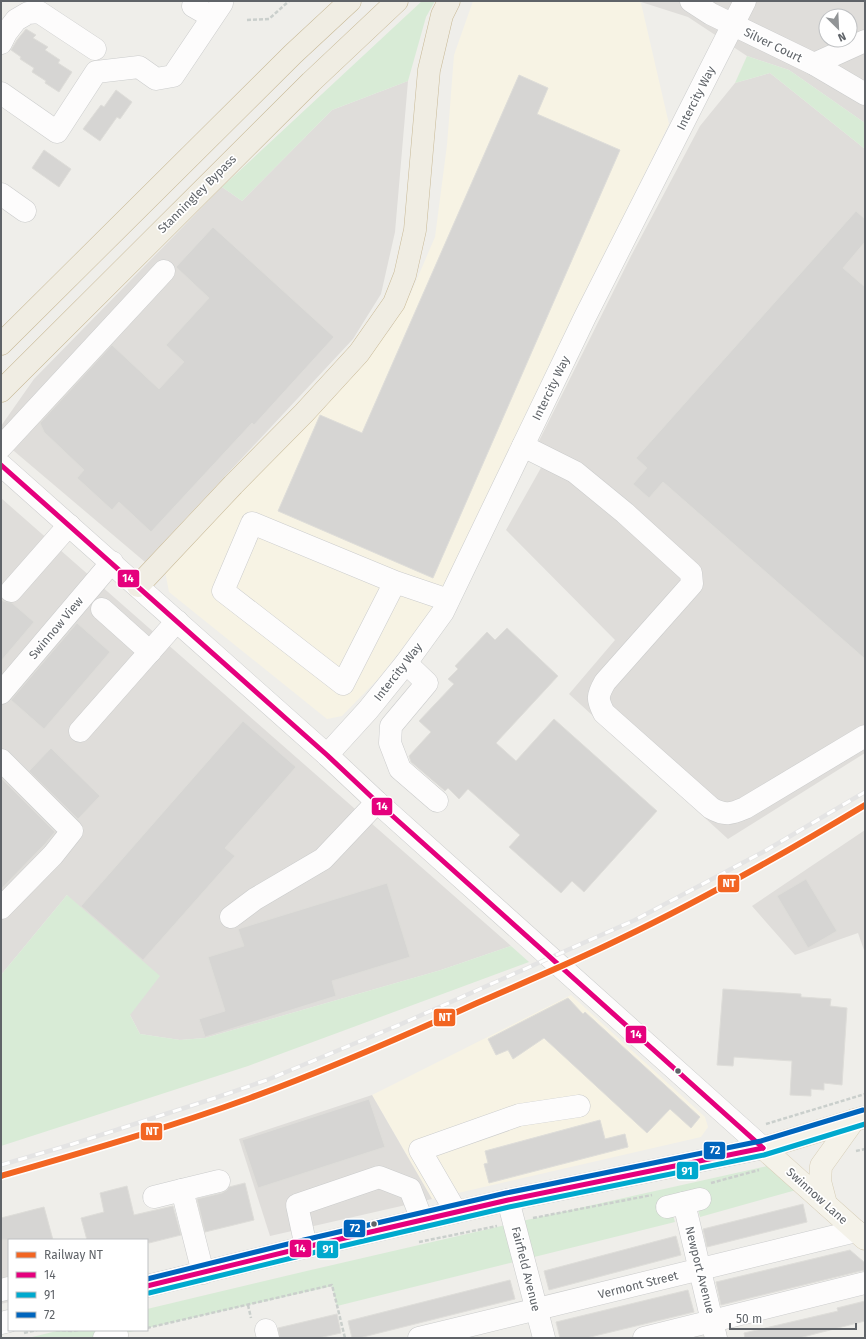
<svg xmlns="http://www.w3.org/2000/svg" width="866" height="1339" font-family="'Fira Sans',sans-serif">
<rect width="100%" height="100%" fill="#efeeea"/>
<!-- commercial -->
<g fill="#f7f3e4">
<path d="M473,1H638L641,3L669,124L447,585L425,619L379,678L342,716L327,719L169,592L165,571L390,330L411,293L435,237L447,145L454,55Z"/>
<path d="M571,995L705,1117L708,1127L701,1137L432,1199L372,1095Z"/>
</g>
<!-- industrial -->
<g fill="#dfddda" fill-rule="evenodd">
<path d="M638,1H865V123L789,70L747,56L688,17ZM826,16H850V40H826Z"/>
<path d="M770,73L865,149V753L728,839L569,694L615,640L506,530L542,466L532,455L631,256L700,126L735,83Z"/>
<path d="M408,81L395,232L381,294L353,339L145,562L1,440V426L34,379L222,187L242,201L332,110Z"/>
<path d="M1,498L511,946L441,970L205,1038L180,1040L140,1034L67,895L1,975Z"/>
<path d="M865,830V953L858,933L795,955L752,906Z"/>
<path d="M372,1095L432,1199L270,1236L239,1139Z"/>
<path d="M44,1207L53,1240H9V1302L1,1304V1218Z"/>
</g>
<!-- green -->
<g fill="#d8ebd6">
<path d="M422,1H435L426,17L408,81L332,110L242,201L222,187Z"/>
<path d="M747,56L789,70L865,123V149L770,73L735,83Z"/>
<path d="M67,895L160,976L130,1015L140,1034L180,1040L205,1038L441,970L511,946L529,962L248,1066L1,1146V975Z"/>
<path d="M781,1163L807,1187L700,1217L695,1197L669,1203L675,1222L337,1306L332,1286L147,1328V1309C358,1258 569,1210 781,1163Z"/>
<path d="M61,1330H138L104,1338H28Z"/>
</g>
<!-- building -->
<g fill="#d6d5d3" stroke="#deddd9">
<path d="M26,29L36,35L33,38L48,47L45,50L60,60L58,63L72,72L59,92L45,83L46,81L32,72L34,68L20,59L21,57L11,50L17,40Z"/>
<path d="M519,75L548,88L537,114L620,150L433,578L278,511L320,415L362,433Z"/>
<path d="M116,90L132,102L120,119L117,117L100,141L83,129L101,105L104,107Z"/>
<path d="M44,150L71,169L59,187L32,168Z"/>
<path d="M856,211L865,219V242L843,268L865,287V659L663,482L649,498L633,484L647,468L636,458Z"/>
<path d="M213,227L334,337L254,425L252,423L151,532L119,502L112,510L77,478L84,470L44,432L40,423L112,345L159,389L184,362L166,345L209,298L176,267Z"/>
<path d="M1,598L3,601L12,603L34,622L1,661Z"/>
<path d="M77,623L110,652L44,729L11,700Z"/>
<path d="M507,628L558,676L496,743L516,761L554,719L657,811L584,892L572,881L561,893L509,847L520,835L468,789L459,799L448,788L445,791L411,762L409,756L431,732L419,721L454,684L448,679L458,669L455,666L487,632L495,640Z"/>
<path d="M243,721L296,767L225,848L235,856L143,960L81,906Z"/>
<path d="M51,748L100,796L78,819L29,771Z"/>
<path d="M1,778L55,832L45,844L1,889Z"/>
<path d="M806,879L837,931L808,948L777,896Z"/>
<path d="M387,883L410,957L332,981L336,996L205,1037L199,1019L225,1011L208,957L244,946L238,929Z"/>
<path d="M723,989L801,994V997L831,999L830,1006L847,1008L842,1085L824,1083V1090L811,1089V1096L790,1095L792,1061L734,1057L733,1066L717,1065Z"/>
<path d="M568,998L583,1014L585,1012L700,1117L691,1128L670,1109L647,1133L544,1038L513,1059L508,1050L496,1055L488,1039Z"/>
<path d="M369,1099L385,1147L258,1188L242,1140Z"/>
<path d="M600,1120L605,1139L625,1134L628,1147L489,1183L484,1164L488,1163L485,1151Z"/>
<path d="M245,1183L254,1220L205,1232L197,1199L222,1193L227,1190L229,1187Z"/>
<path d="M127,1186L134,1215L173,1206L181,1235L149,1243L148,1240H87L81,1218L104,1212L100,1193Z"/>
<path d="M803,1204L807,1222L707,1247L703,1229Z"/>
<path d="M44,1207L53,1240H1V1218Z"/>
<path d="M676,1236L681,1255L549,1290L544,1271Z"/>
<path d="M850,1250L865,1263V1270L721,1305L716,1282Z"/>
<path d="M510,1280L515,1299L359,1338H352L348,1321Z"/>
<path d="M688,1290L694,1312L586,1338H560L556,1322Z"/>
<path d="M865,1301V1321L799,1338H745L744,1333L838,1311L837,1308Z"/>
<path d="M337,1314L341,1333L318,1338H280L278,1328Z"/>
</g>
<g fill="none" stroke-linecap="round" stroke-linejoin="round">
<!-- minor casing -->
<g stroke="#cbcccc" stroke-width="23">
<g id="minor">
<path d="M691,1L711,14L814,64L865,94"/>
<path d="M193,6L212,17"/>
<path d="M1,43L6,33L16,20L28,13L39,12L95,49"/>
<path d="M814,64L865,41"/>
<path d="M1,93L57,132L96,72L139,67L156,79L173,76L222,3"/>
<path d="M1,194L25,211"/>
<path d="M523,446L575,472L625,513L691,573L692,584L605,682C597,696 597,699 604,713L711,808C725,816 731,814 745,808L865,736"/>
<path d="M1,447L164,271"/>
<path d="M1,465L327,755L377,802L763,1148"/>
<path d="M395,582L343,684L223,591L252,523L395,582L448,600"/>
<path d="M11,591L69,525"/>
<path d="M102,609L150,652"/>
<path d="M406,663L427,683L391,726L390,743L400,769L437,801"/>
<path d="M1,693L112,562"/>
<path d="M80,731L177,621"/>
<path d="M327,755L368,710L406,663L443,612L585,317L745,1"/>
<path d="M1,760L72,831L53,855L1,908"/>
<path d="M231,917L255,899L323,859L377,802"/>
<path d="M154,1197L182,1190"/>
<path d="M508,1200L544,1338"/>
<path d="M684,1203L716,1338"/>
<path d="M667,1207L700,1199"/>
<path d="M456,1212L420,1150L519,1115L579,1106"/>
<path d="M306,1247L297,1205L379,1177L410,1189L422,1220"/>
<path d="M203,1273L182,1190L219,1181"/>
<path d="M147,1286L306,1247L508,1200L763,1148"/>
<path d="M1,1290L9,1288"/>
<path d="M1,1323L9,1321"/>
<path d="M266,1330L268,1338"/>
<path d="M104,1338L117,1335"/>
<path d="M419,1338L856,1231"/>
<path d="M644,1338L865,1283"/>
</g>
</g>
<!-- major casing -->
<g stroke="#d7ceb8" stroke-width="23">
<g id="major">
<path d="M763,1148L865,1239"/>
<path d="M763,1148L865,1117"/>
<path d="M826,1204L820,1181L821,1166L854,1120"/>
</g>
</g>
<!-- highway casing -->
<g stroke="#c8b996" stroke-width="23">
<g id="highway">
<path d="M1,344L293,54L350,1"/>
<path d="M1,391L311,82L397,1"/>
<path d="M138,586L233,485L304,413L359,353L394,303L405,275L415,230L429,70L442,15L449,1"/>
</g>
</g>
<!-- path -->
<g stroke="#cacfcc" stroke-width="2.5" stroke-dasharray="4 2" stroke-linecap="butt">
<path d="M247,20L269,19L289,1"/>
<path d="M766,1124L865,1094"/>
<path d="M856,1151L865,1149"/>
<path d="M711,1183L759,1170"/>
<path d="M533,1218L652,1195"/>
<path d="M419,1242L497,1226"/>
<path d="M248,1305L251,1318"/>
<path d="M147,1328L332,1285L345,1338"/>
<path d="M56,1330L73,1331L78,1330"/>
<path d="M24,1333L37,1330"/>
</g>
<!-- minor -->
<use href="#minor" stroke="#fdfcfc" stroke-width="22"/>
<!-- major -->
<use href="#major" stroke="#f4f2e9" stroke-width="22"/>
<!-- highway -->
<use href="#highway" stroke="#f0ede3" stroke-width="22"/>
<!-- rail casing -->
<g stroke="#e4e4e4" stroke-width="4.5">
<path id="rail" d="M1,1165L73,1144L215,1098L267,1080L399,1025L635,920L765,851L865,792"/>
</g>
<!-- rail -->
<use href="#rail" stroke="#fff" stroke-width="3" stroke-dasharray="9" stroke-linecap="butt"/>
<!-- bus-1 casing -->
<g stroke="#fff" stroke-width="8">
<g id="bus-1">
<path d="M1,465L327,755L377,802L763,1148"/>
<path d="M147,1286L306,1247L508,1200L763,1148"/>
</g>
</g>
<!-- bus-2 casing -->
<g stroke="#fff" stroke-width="8">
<path id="bus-2" d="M149,1293L308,1254L509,1207L764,1155L865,1124"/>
</g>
<!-- bus-3 casing -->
<g stroke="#fff" stroke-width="8">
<path id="bus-3" d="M147,1279L304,1240L506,1193L761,1141L863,1110"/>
</g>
<!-- bus-1 -->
<use href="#bus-1" stroke="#e5007d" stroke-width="5"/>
<!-- bus-2 -->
<use href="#bus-2" stroke="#00a9ce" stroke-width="5"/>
<!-- bus-3 -->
<use href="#bus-3" stroke="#0065bd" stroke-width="5"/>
<!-- rail-1 casing -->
<g stroke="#fff" stroke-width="9">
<path id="rail-1" d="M1,1176C84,1152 168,1128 250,1098C327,1070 402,1037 477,1003C525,982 573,962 620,939C704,899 785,853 865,805"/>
</g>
<!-- rail-1 -->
<use href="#rail-1" stroke="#f26522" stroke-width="6"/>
</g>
<!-- markers -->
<g fill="#5f6368" stroke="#fff" stroke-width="1.5">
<circle cx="678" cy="1071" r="3.5"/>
<circle cx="374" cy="1224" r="3.5"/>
</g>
<g text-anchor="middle" stroke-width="3.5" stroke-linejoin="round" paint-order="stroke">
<!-- street labels -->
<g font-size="12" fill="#5f6368" stroke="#fff">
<text transform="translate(773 45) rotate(26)" y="4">Silver Court</text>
<text transform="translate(696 98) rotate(-63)" y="4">Intercity Way</text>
<text transform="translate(197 194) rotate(-45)" y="4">Stanningley Bypass</text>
<text transform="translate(551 388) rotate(-64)" y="4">Intercity Way</text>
<text transform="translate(56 628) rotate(-50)" y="4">Swinnow View</text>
<text transform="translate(398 672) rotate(-52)" y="4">Intercity Way</text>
<text transform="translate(817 1196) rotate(42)" y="4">Swinnow Lane</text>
<text transform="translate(526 1269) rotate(76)" y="4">Fairfield Avenue</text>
<text transform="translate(700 1270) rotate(76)" y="4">Newport Avenue</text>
<text transform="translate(638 1285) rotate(-14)" y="4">Vermont Street</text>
</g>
</g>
<g stroke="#fff" stroke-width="1.5">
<rect x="117" y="569" width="23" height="19" rx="4" fill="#e5007d"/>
<rect x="371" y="797" width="22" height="19" rx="4" fill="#e5007d"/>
<rect x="717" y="874" width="23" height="19" rx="4" fill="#f26522"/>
<rect x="433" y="1008" width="23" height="19" rx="4" fill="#f26522"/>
<rect x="625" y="1025" width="22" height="19" rx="4" fill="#e5007d"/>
<rect x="140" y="1122" width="23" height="19" rx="4" fill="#f26522"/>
<rect x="703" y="1141" width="23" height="19" rx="4" fill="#0065bd"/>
<rect x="676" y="1161" width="23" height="19" rx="4" fill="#00a9ce"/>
<rect x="343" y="1219" width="23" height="19" rx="4" fill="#0065bd"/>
<rect x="289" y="1239" width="23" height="19" rx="4" fill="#e5007d"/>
<rect x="316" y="1240" width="23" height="19" rx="4" fill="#00a9ce"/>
</g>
<g font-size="11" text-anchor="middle" font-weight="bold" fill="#fff">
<text x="128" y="582">14</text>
<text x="382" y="810">14</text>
<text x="729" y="887">NT</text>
<text x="445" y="1021">NT</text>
<text x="636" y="1038">14</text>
<text x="152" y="1135">NT</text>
<text x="715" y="1154">72</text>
<text x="687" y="1175">91</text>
<text x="355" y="1232">72</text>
<text x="300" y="1252">14</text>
<text x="328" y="1253">91</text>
</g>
<!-- border -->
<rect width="866" height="1339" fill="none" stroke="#5f6368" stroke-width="4"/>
<!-- legend -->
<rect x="8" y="1239" width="140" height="92" fill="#ffffff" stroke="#bfc1c3"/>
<rect x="16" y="1252" width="20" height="6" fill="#f26522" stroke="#bfc1c3"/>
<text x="44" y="1259" font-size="12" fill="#5f6368">Railway NT</text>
<rect x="16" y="1272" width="20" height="6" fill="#e5007d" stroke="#bfc1c3"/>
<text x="44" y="1279" font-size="12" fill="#5f6368">14</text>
<rect x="16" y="1292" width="20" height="6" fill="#00a9ce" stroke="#bfc1c3"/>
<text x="44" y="1299" font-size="12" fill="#5f6368">91</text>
<rect x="16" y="1312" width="20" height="6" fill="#0065bd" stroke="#bfc1c3"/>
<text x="44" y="1319" font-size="12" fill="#5f6368">72</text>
<!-- north arrow -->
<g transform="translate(838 28) rotate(156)"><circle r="19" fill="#ffffff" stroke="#bfc1c3"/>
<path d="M0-3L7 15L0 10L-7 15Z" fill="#919496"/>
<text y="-6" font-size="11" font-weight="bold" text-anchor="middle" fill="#5f6368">N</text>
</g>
<!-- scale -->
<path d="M730 1323v6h126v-6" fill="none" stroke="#5f6368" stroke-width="2"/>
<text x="736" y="1323" font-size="12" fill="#5f6368" stroke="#ffffff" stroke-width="3" paint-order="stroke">50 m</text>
</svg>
